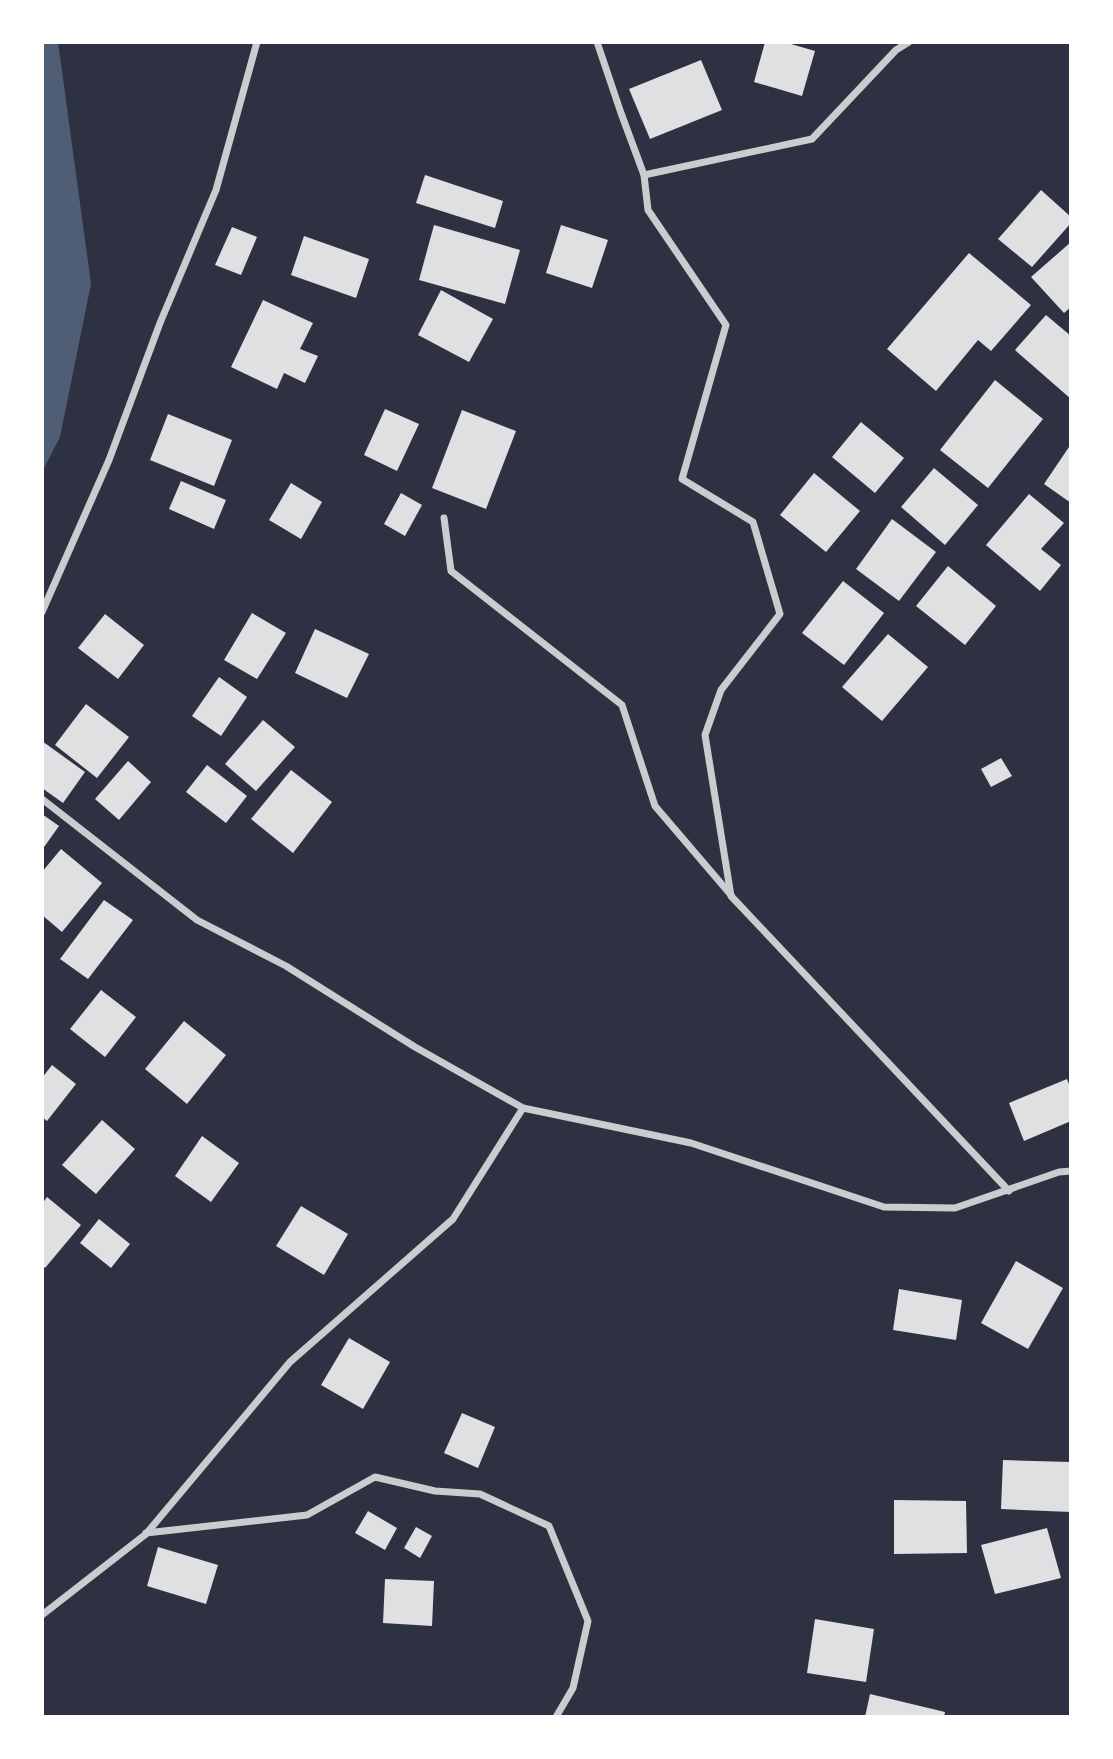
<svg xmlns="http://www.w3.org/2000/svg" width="1113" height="1759" font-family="Manrope,sans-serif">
<rect width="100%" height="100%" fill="#2d3142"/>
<!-- water -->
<path fill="#4f5d75" d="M42,42H58L91,284L60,437L42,472Z"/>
<!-- building -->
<g fill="#e0e0e3">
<path d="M765,42H784L815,51L802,96L754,82Z"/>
<path d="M701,60L722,110L650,139L629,89Z"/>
<path d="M425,175L503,201L495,228L416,203Z"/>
<path d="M1041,190L1071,217V223L1032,267L998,239Z"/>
<path d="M434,225L520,250L505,304L419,280Z"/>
<path d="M561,225L608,240L592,288L546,273Z"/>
<path d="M232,227L257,237L241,275L215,265Z"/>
<path d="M304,236L369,259L356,298L291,275Z"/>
<path d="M1071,242V307L1064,313L1031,277Z"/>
<path d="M969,253L1031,305L991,351L978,340L936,391L887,349Z"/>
<path d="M441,290L493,319L469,362L418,335Z"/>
<path d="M263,300L313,323L300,349L318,356L305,383L284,373L277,389L231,367Z"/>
<path d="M1046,315L1071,336V399L1015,350Z"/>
<path d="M995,380L1043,419L988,488L940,450Z"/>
<path d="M385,409L419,424L397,471L364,455Z"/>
<path d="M462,410L516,431L486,509L432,488Z"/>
<path d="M168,414L232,440L214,486L150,460Z"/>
<path d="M861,422L904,458L875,493L832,457Z"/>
<path d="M1071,444V503L1044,484Z"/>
<path d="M934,468L978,505L945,545L901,507Z"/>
<path d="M814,473L860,511L826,552L780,515Z"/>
<path d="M181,481L226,500L214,529L169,509Z"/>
<path d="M291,483L322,502L301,539L269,520Z"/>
<path d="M401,493L422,505L405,536L384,524Z"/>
<path d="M1029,494L1064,523L1041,549L1061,565L1040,591L986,545Z"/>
<path d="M892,519L936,552L899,601L856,569Z"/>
<path d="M948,566L996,606L965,645L916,606Z"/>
<path d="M843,581L884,613L844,665L802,633Z"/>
<path d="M252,613L286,633L257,679L224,660Z"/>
<path d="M105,614L144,645L118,679L78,648Z"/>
<path d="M315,629L369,654L347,698L295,673Z"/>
<path d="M888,634L928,667L882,721L842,687Z"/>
<path d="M219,677L247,697L221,736L192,716Z"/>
<path d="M86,704L129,737L97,778L55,745Z"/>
<path d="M263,720L295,747L256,791L225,764Z"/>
<path d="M42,741L85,772L63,803L42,788Z"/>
<path d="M1001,758L1012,776L991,787L981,769Z"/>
<path d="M128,761L151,782L119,820L95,799Z"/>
<path d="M207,765L247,796L226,823L186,792Z"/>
<path d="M291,770L332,802L293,853L251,819Z"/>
<path d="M42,814L59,826L42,850Z"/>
<path d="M61,849L102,883L62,932L42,915V872Z"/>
<path d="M104,900L133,920L88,979L60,959Z"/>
<path d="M101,990L136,1017L105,1057L70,1029Z"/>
<path d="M184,1021L226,1055L187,1104L145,1069Z"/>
<path d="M52,1065L76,1084L47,1121L42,1117V1078Z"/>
<path d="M1067,1079L1071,1089V1121L1024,1141L1009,1103Z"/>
<path d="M102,1120L135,1149L96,1194L62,1165Z"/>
<path d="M202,1136L239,1163L211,1202L175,1176Z"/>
<path d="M47,1197L81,1225L45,1268L42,1265V1204Z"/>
<path d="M301,1206L348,1234L324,1275L276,1246Z"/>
<path d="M99,1219L130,1244L111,1268L80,1243Z"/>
<path d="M1016,1261L1063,1288L1028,1349L981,1323Z"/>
<path d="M899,1289L962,1300L956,1340L893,1330Z"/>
<path d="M349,1338L390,1362L363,1409L321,1385Z"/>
<path d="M462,1413L495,1427L478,1468L444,1453Z"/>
<path d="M1003,1460L1071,1462V1512L1001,1509Z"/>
<path d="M894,1500L966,1501L967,1553L894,1554Z"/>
<path d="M368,1511L397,1528L385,1550L355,1533Z"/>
<path d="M416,1527L432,1536L420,1558L404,1548Z"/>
<path d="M1047,1528L1061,1578L995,1594L981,1545Z"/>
<path d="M158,1547L218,1565L206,1604L147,1586Z"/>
<path d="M385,1579L434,1581L432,1626L383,1623Z"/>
<path d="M815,1619L874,1629L866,1682L807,1673Z"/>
<path d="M870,1694L945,1712L944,1717H865Z"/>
</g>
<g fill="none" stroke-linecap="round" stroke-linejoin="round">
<!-- minor -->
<g stroke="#caccd0" stroke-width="7">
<path d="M597,42L621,113L644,175L648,210L726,325L682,479L753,522L780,614L721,690L705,735L731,896L1009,1191"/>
<path d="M644,175L812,139L896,50L909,42"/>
<path d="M444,518L451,571L622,705L655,806L731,895"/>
<path d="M42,612L109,460L160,323L216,190L257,42"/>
<path d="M42,799L197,920L286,966L415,1047L523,1108"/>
<path d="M146,1533L307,1515L375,1477L435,1491L480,1494L549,1526L588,1621L573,1688L556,1717"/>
<path d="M42,1615L146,1534L290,1362L453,1219L523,1108L691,1143L884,1207L955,1208L1059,1172L1071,1171"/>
</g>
</g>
<!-- border -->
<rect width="1113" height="1759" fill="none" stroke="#ffffff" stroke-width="88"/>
</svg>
